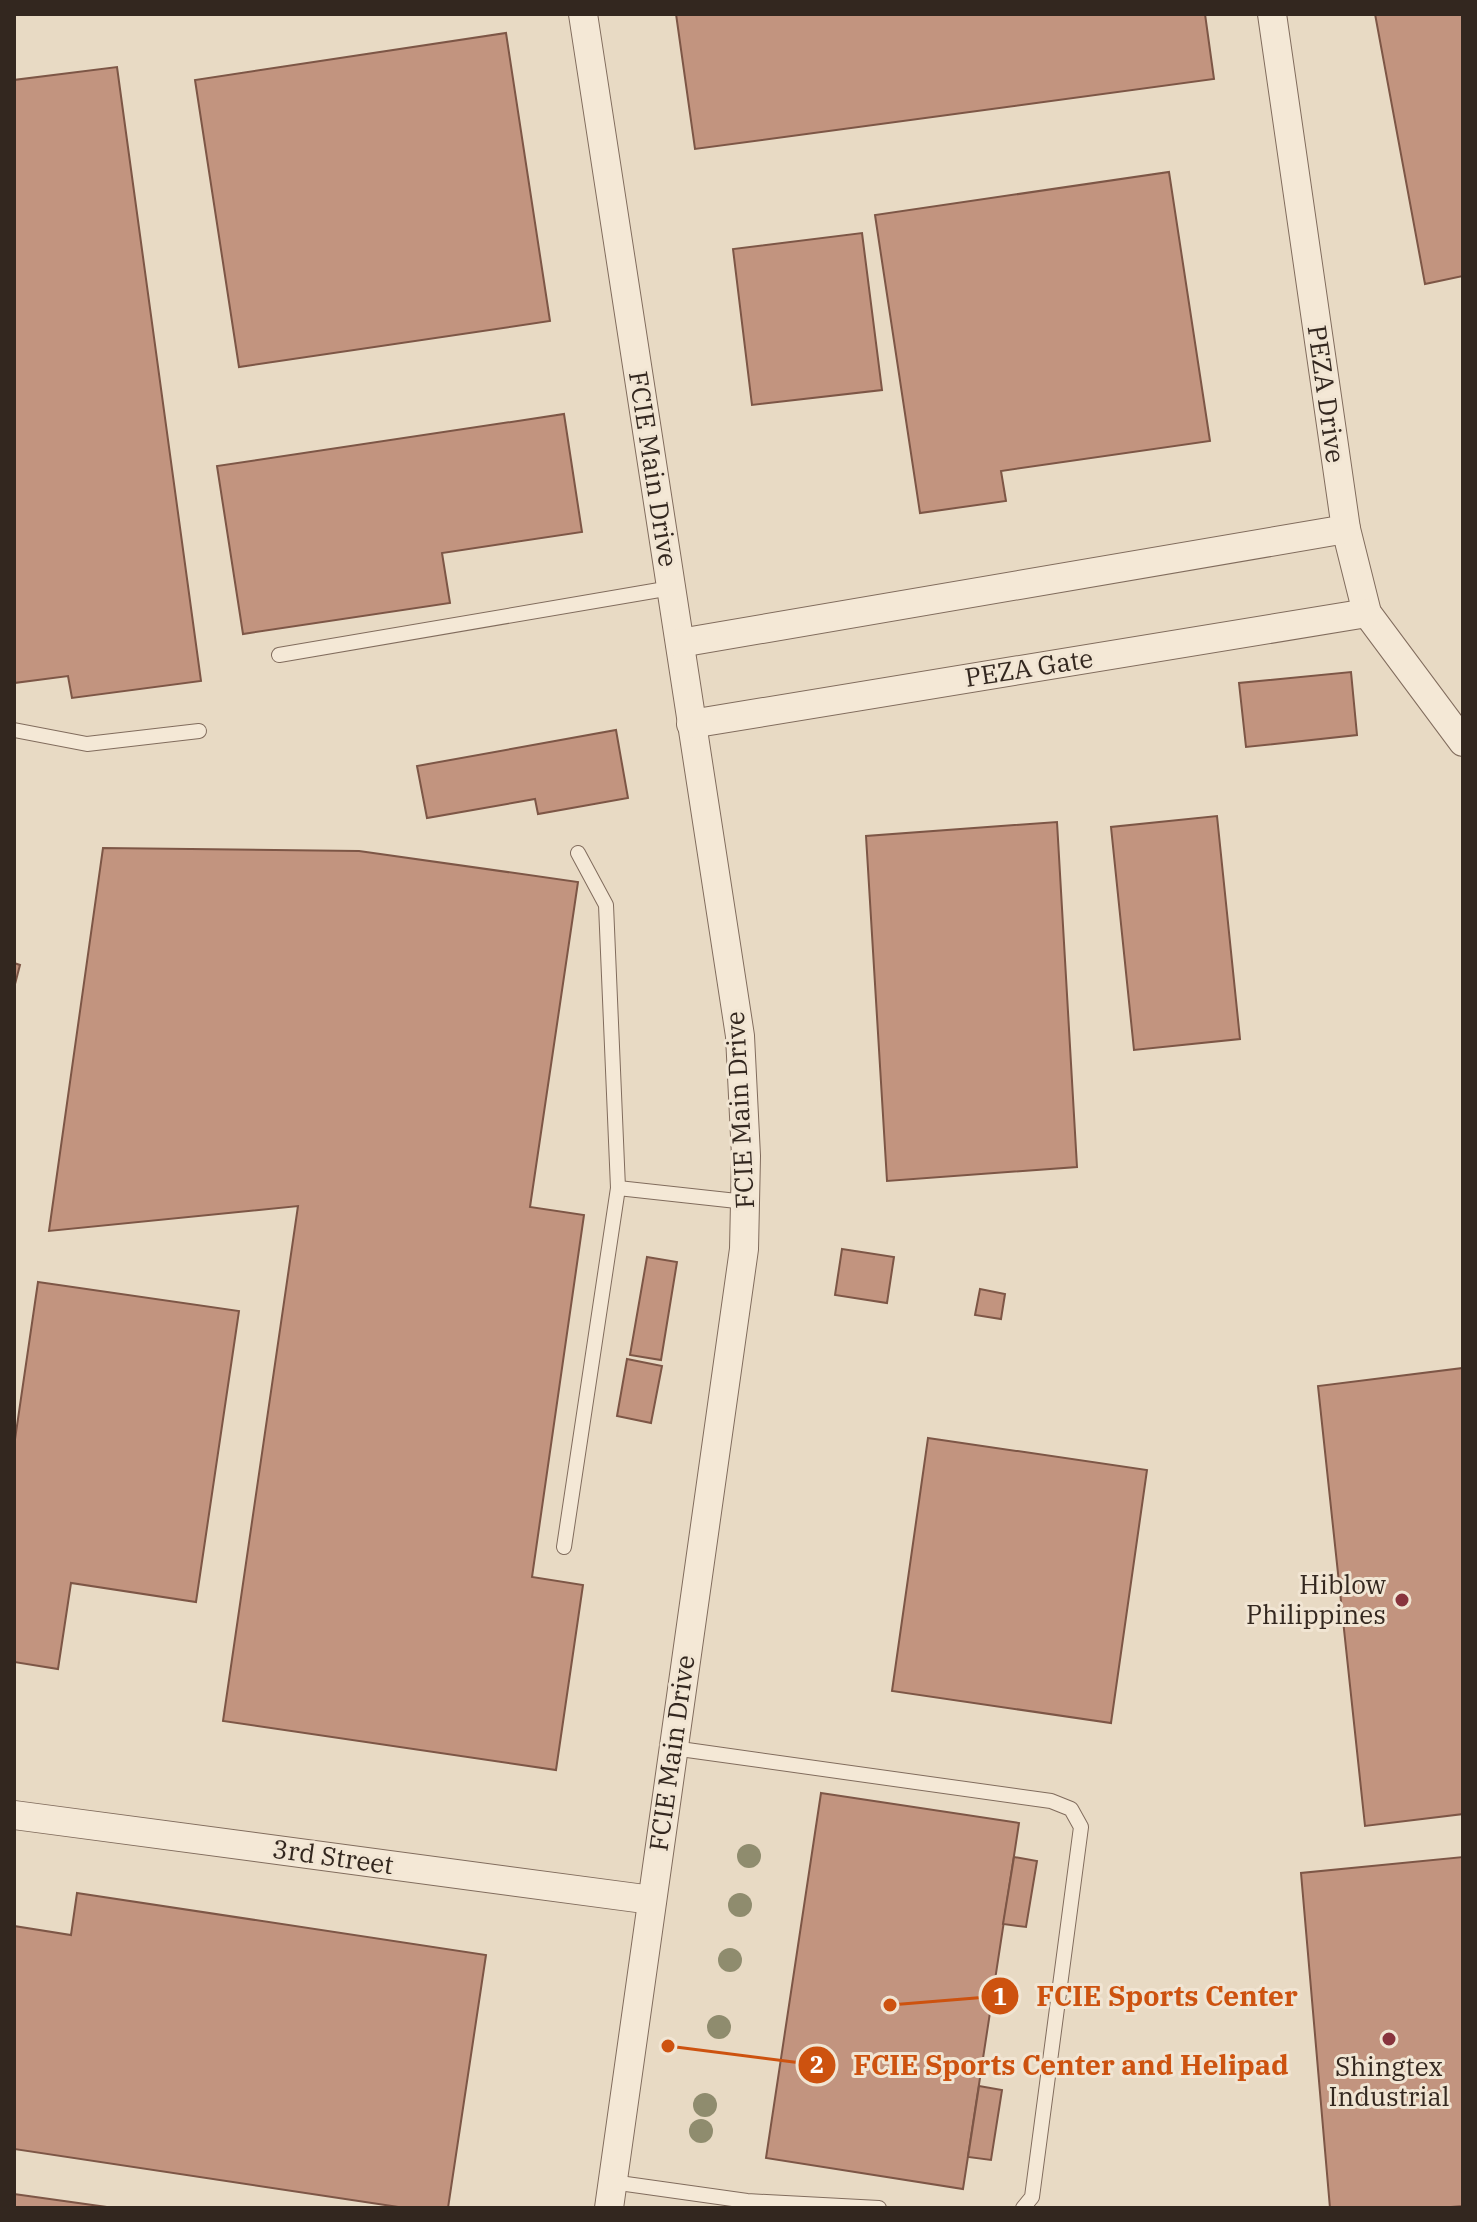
<svg xmlns="http://www.w3.org/2000/svg" width="1477" height="2222" font-family="'IBM Plex Serif',serif">
<rect width="100%" height="100%" fill="#e8dac4"/>
<!-- building -->
<g fill="#c2947f" stroke="#7d5646" stroke-width="2">
<path d="M676,14H1205L1214,79L695,149Z"/>
<path d="M1375,14H1463V276L1425,284Z"/>
<path d="M506,33L550,321L239,367L195,80Z"/>
<path d="M117,67L201,681L72,698L68,676L14,683V80Z"/>
<path d="M1169,172L1210,441L1001,471L1006,501L920,513L875,215Z"/>
<path d="M862,233L882,390L752,405L733,249Z"/>
<path d="M564,414L582,532L442,553L450,603L243,634L217,466Z"/>
<path d="M1351,672L1357,735L1246,747L1239,683Z"/>
<path d="M616,730L628,798L538,814L535,799L427,818L417,766Z"/>
<path d="M1217,816L1240,1039L1134,1050L1111,827Z"/>
<path d="M1057,822L1077,1167L887,1181L866,836Z"/>
<path d="M103,848L359,851L578,882L530,1207L584,1215L532,1577L583,1585L556,1770L223,1721L298,1206L49,1231Z"/>
<path d="M14,963L20,965L14,988Z"/>
<path d="M842,1249L894,1257L887,1303L835,1295Z"/>
<path d="M647,1257L677,1262L661,1360L630,1355Z"/>
<path d="M38,1282L239,1311L196,1602L71,1583L58,1669L14,1662V1446Z"/>
<path d="M980,1289L1005,1294L1001,1319L975,1315Z"/>
<path d="M627,1359L662,1366L651,1423L617,1416Z"/>
<path d="M1463,1368V1814L1365,1826L1318,1386Z"/>
<path d="M928,1438L1147,1470L1111,1723L892,1691Z"/>
<path d="M821,1793L1019,1823L963,2189L766,2158Z"/>
<path d="M1014,1857L1037,1861L1026,1927L1003,1924Z"/>
<path d="M1463,1857V2206L1439,2208H1330L1301,1873Z"/>
<path d="M77,1893L486,1955L448,2208H405L14,2149V1926L71,1935Z"/>
<path d="M979,2086L1002,2090L991,2160L968,2157Z"/>
<path d="M14,2194L114,2208H14Z"/>
</g>
<g fill="none" stroke-linecap="round" stroke-linejoin="round">
<!-- service casing -->
<g stroke="#816c5d" stroke-width="16">
<g id="service">
<path d="M279,655L671,588"/>
<path d="M14,730L87,744L199,731"/>
<path d="M618,1188L746,1202"/>
<path d="M564,1547L618,1188L606,905L578,853"/>
<path d="M673,1748L1051,1801L1071,1809L1081,1827L1032,2197L1023,2208"/>
<path d="M612,2182L747,2201L879,2208"/>
</g>
</g>
<!-- minor casing -->
<g stroke="#816c5d" stroke-width="30">
<g id="minor">
<path d="M583,14L740,1036L746,1156L744,1249L609,2208"/>
<path d="M1272,14L1346,529L1367,613L1463,742"/>
<path d="M680,643L1346,529"/>
<path d="M691,724L1367,613"/>
<path d="M14,1815L652,1900"/>
</g>
</g>
<!-- service -->
<use href="#service" stroke="#f4e8d6" stroke-width="14"/>
<!-- minor -->
<use href="#minor" stroke="#f4e8d6" stroke-width="28"/>
</g>
<!-- trees -->
<g fill="#8f8c6e">
<circle cx="749" cy="1856" r="12"/>
<circle cx="740" cy="1905" r="12"/>
<circle cx="730" cy="1960" r="12"/>
<circle cx="719" cy="2027" r="12"/>
<circle cx="705" cy="2105" r="12"/>
<circle cx="701" cy="2131" r="12"/>
</g>
<!-- markers -->
<g fill="#88343d" stroke="#f1e5d3" stroke-width="3">
<circle cx="1402" cy="1600" r="8"/>
<circle cx="1389" cy="2039" r="8"/>
</g>
<g text-anchor="middle" stroke-width="6" stroke-linejoin="round" paint-order="stroke">
<!-- street labels -->
<g font-size="26" fill="#33271f" stroke="#f1e5d3">
<text transform="translate(1326 394) rotate(82)" y="9">PEZA Drive</text>
<text transform="translate(653 469) rotate(81)" y="9">FCIE Main Drive</text>
<text transform="translate(1029 668) rotate(-9)" y="9">PEZA Gate</text>
<text transform="translate(740 1110) rotate(-93)" y="9">FCIE Main Drive</text>
<text transform="translate(672 1753) rotate(-82)" y="9">FCIE Main Drive</text>
<text transform="translate(333 1857) rotate(8)" y="9">3rd Street</text>
</g>
<!-- poi labels -->
<g font-size="26" fill="#33271f" stroke="#f1e5d3" text-anchor="end">
<text x="1386" y="1594">Hiblow<tspan x="1386" dy="30">Philippines</tspan></text>
<text x="1389" y="2076" text-anchor="middle">Shingtex<tspan x="1389" dy="30">Industrial</tspan></text>
</g>
</g>
<!-- callouts -->
<path fill="none" stroke="#cd520f" stroke-width="3" d="M890 2005L1000 1996M668 2046L817 2065"/>
<g fill="#cd520f" stroke="#f1e5d3" stroke-width="3">
<circle cx="890" cy="2005" r="8"/>
<circle cx="668" cy="2046" r="8"/>
<circle cx="1000" cy="1996" r="20"/>
<circle cx="817" cy="2065" r="20"/>
</g>
<g font-size="24" text-anchor="middle" font-weight="bold" fill="#fff">
<text x="1000" y="2005">1</text>
<text x="817" y="2073">2</text>
</g>
<g font-size="28" text-anchor="middle" font-weight="bold" fill="#cd520f" stroke="#f1e5d3" stroke-width="6" stroke-linejoin="round" paint-order="stroke">
<text x="1167" y="2006">FCIE Sports Center</text>
<text x="1071" y="2075">FCIE Sports Center and Helipad</text>
</g>
<!-- border -->
<rect width="1477" height="2222" fill="none" stroke="#33271f" stroke-width="32"/>
</svg>
